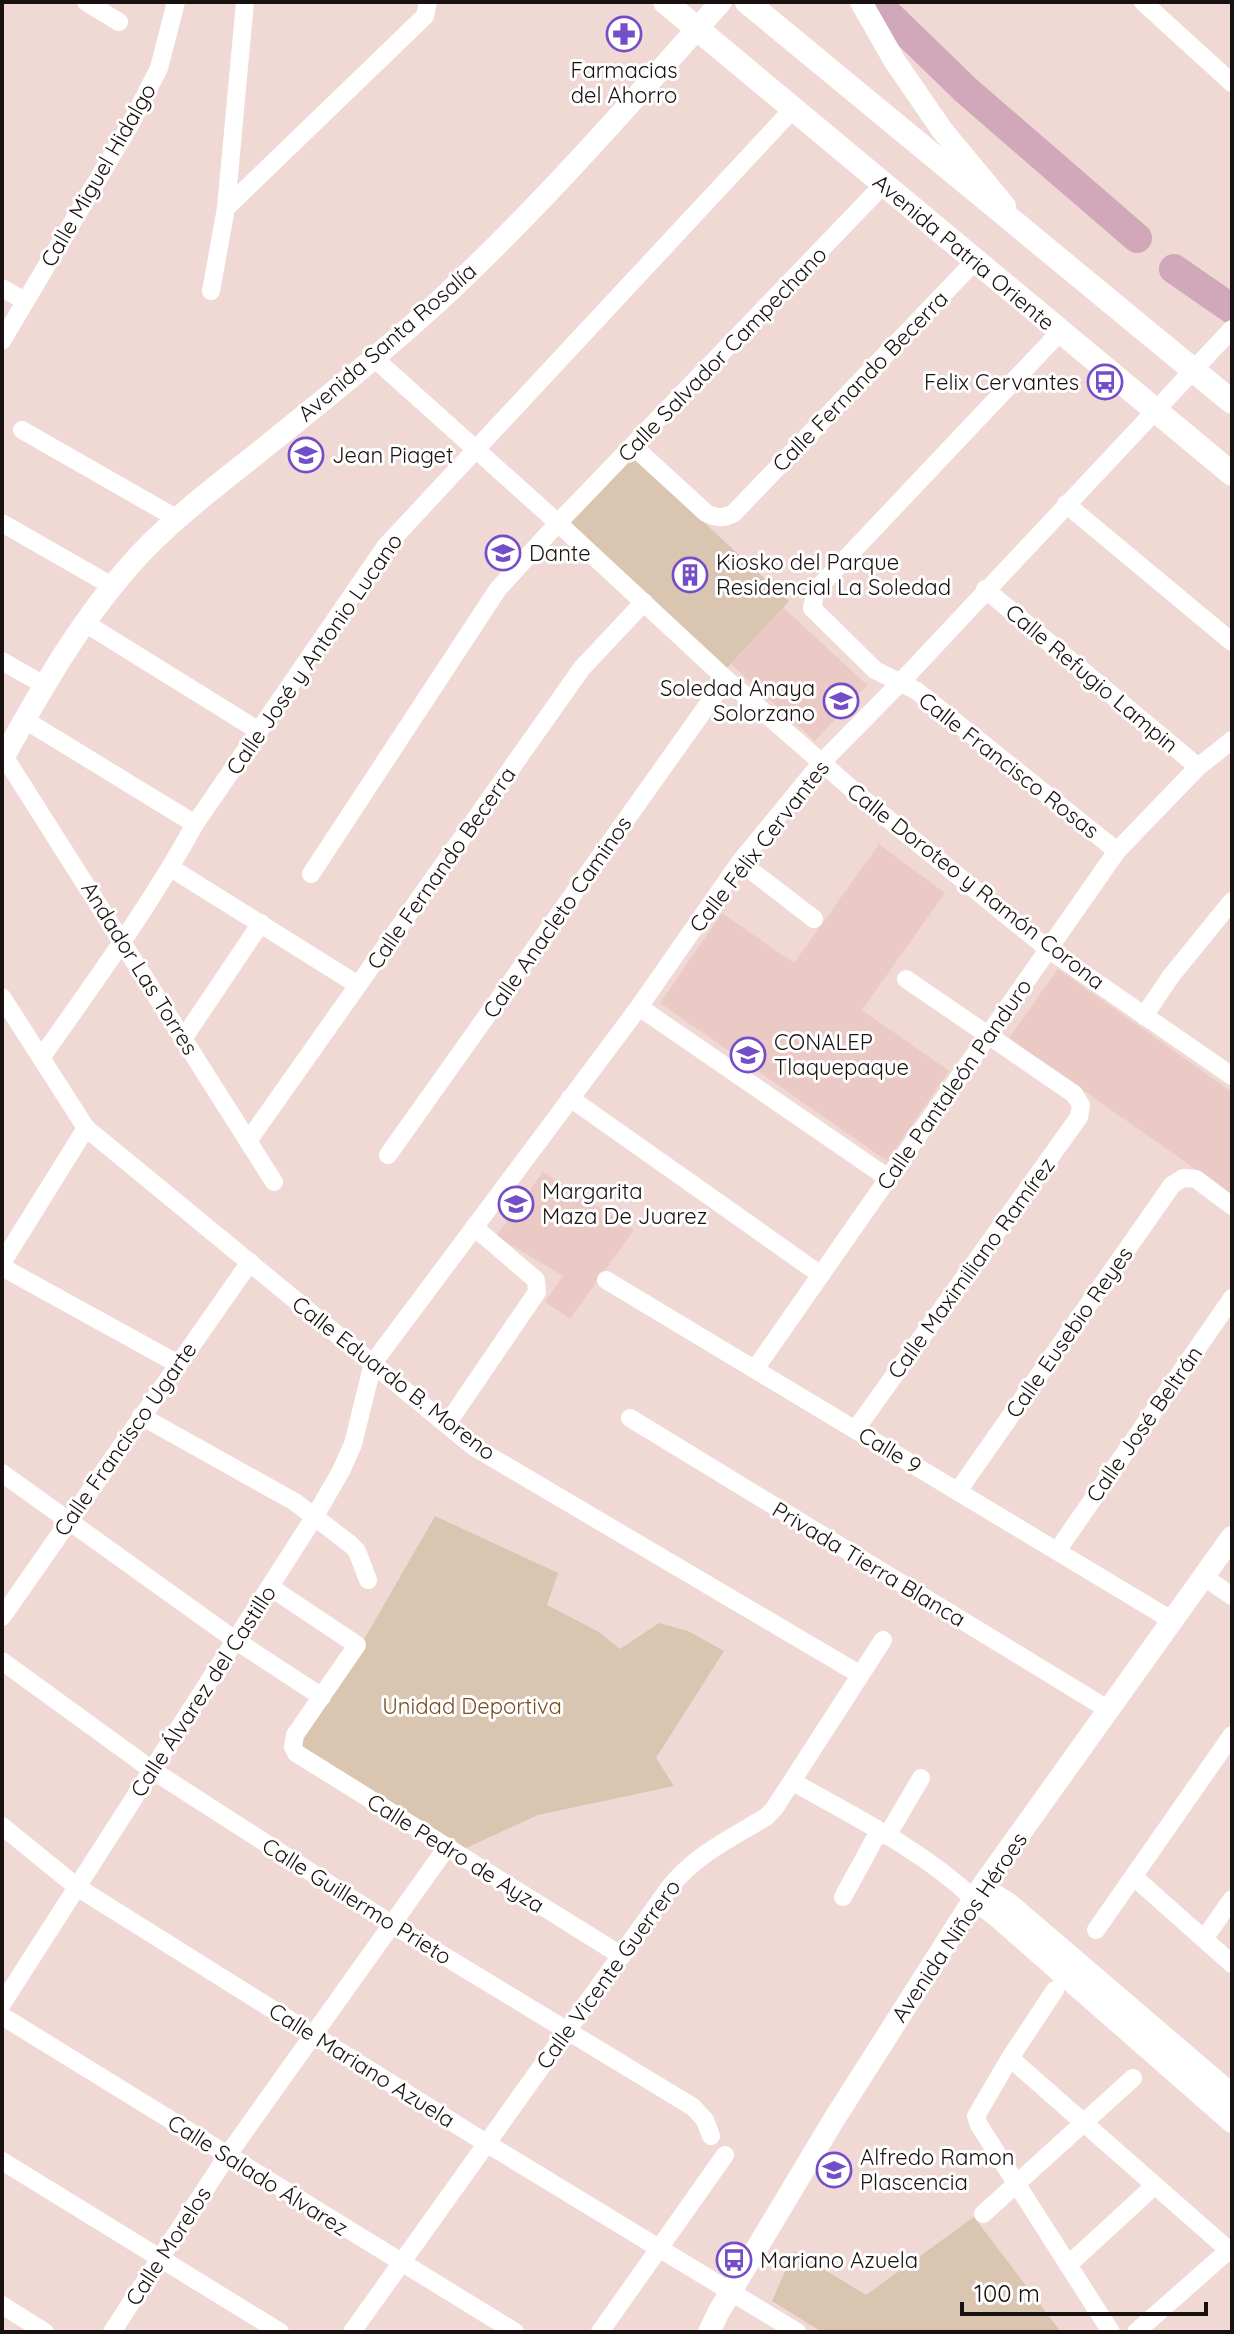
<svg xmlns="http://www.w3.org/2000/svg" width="1234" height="2334" font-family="Quicksand,sans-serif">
<rect width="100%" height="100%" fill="#f0d8d4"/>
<!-- built -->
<g fill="#ebcac5">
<path d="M783,607L867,685L815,741L731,664Z"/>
<path d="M879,844L945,893L862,1010L949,1071L887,1161L660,1003L722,913L794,963Z"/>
<path d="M1058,969L1232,1092V1195L1009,1038Z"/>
<path d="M543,1172L634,1230L570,1319L545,1302L563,1276L496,1236Z"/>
</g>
<!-- green -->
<g fill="#dac5b0">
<path d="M629,453L789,601L725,670L566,523Z"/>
<path d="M435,1516L558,1573L547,1605L599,1632L620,1649L659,1623L688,1631L724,1651L656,1758L674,1786L538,1815L464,1849L296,1747L361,1645Z"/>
<path d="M974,2217L1061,2332H822L772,2301L794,2251L866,2295Z"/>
</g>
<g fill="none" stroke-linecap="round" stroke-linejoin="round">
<!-- river -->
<g stroke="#d0a8b9" stroke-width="30">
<path d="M875,2L967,91L1137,238"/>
<path d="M1174,269L1232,309"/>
</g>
<!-- minor -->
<g stroke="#fff" stroke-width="18">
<path d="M86,2L119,22"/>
<path d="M1143,2L1232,83"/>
<path d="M226,208L425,16L428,2"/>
<path d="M2,288L25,301"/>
<path d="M211,291L226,208L245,2"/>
<path d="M1060,332L816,590L812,608L875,670L917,691L1117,851"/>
<path d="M2,341L130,125L159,68L176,2"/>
<path d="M375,359L558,523L726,679L861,797L1048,949L1232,1076"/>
<path d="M22,430L176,518"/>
<path d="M633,446L706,513C716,518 723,519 734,513L976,260"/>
<path d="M1066,504L1232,642"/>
<path d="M2,523L112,586"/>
<path d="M985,589L1198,767"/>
<path d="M85,623L259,731"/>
<path d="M2,661L44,685"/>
<path d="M25,720L195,824"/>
<path d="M4,756L274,1182"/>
<path d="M740,862L814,919"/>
<path d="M171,868L358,985"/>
<path d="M311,874L498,589L558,523L884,184"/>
<path d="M2,997L86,1128L474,1447L859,1674"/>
<path d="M639,1007L888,1178"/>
<path d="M1144,1016L1171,976L1232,901"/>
<path d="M183,1039L261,923"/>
<path d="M41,1058C95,981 150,906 195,824L385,547L793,109"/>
<path d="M570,1098L821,1275"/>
<path d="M248,1141L582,668L644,602"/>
<path d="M388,1155L726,679"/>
<path d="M2,1263L86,1128"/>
<path d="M2,1267L178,1364"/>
<path d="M606,1280L1173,1621"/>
<path d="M755,1369L1117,851L1198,767L1232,740"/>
<path d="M141,1416L295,1502L350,1544L357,1551L368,1580"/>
<path d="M630,1418L1109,1710"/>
<path d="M447,1424L537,1292L536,1280L474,1227"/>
<path d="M856,1429L1079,1117L1081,1105L1074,1094L906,979"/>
<path d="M2,1473L235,1640L322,1697"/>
<path d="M958,1491L1172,1185L1183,1178L1196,1179L1232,1206"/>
<path d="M1057,1551L1232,1298"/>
<path d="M1204,1577L1232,1596"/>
<path d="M270,1587L357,1645L295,1735L293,1747L296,1753L622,1956"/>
<path d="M2,1617L250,1262"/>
<path d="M2,1661L152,1770L393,1925L693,2107L705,2120L711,2136"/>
<path d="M793,1782C855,1817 922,1850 974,1899"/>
<path d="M2,1826L77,1887L486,2143L797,2332"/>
<path d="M887,1836L921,1778"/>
<path d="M1134,1877L1232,1964"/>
<path d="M843,1897L879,1831"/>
<path d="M1096,1930L1232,1735"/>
<path d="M1204,1939L1232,1899"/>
<path d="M1055,1990L1010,2058L976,2116L979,2125L1111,2332"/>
<path d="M2,2004L315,1516L341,1471L353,1444L373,1363L639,1007L740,862L821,763L900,683L1232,329"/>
<path d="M2,2016L515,2332"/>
<path d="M1010,2058L1232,2253"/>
<path d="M2,2161L280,2332"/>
<path d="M983,2214L1133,2078"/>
<path d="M1068,2265L1155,2185"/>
<path d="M2,2305L45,2332"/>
<path d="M112,2332L227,2156L447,1847"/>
<path d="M352,2332L669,1888C695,1855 731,1838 766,1817L774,1809L883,1640"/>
<path d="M600,2332L725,2155"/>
<path d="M1136,2332L1229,2250"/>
</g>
<!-- tertiary -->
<g stroke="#fff" stroke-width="22">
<path d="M861,2L894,60L942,130L1005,206"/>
<path d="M2,760C43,686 85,612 144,550C179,514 219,484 259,452C320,403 381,354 439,301C539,208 630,104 721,2"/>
<path d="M982,1887L1009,1904L1232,2095"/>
<path d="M974,1899L998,1917L1232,2122"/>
<path d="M709,2332L718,2313L833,2121L981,1888L1232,1537"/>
</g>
<!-- secondary -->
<g stroke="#fff" stroke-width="24">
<path d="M665,2L1232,474"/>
<path d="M747,2L1232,402"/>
</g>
</g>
<!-- icons -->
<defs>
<g id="pharmacy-ring" transform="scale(1.8)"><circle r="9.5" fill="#fff" stroke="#744ec8" stroke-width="1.5"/><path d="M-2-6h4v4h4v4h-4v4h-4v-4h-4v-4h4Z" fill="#744ec8"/></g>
<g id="bus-ring" transform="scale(1.8)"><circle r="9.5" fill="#fff" stroke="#744ec8" stroke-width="1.5"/><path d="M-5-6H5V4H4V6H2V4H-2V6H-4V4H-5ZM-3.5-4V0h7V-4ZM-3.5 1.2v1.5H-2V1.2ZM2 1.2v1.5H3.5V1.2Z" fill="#744ec8"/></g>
<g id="school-ring" transform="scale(1.8)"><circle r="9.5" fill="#fff" stroke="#744ec8" stroke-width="1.5"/><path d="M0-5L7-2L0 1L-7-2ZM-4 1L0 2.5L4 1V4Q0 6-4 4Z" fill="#744ec8"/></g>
<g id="building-ring" transform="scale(1.8)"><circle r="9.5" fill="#fff" stroke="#744ec8" stroke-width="1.5"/><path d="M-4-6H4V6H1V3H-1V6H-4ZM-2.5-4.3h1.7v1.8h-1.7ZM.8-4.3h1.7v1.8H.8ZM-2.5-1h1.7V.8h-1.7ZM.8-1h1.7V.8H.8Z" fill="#744ec8"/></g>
<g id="university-ring" transform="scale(1.8)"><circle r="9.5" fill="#fff" stroke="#744ec8" stroke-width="1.5"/><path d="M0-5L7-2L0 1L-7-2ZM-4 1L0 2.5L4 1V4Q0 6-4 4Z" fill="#744ec8"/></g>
</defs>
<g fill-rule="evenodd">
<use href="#pharmacy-ring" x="624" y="34"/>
<use href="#bus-ring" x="1105" y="382"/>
<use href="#school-ring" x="306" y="455"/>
<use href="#school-ring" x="503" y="553"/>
<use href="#building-ring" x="690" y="575"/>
<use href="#school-ring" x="841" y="701"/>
<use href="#university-ring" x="748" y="1055"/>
<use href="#school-ring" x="516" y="1204"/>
<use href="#school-ring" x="834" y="2170"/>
<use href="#bus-ring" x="734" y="2260"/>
</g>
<g text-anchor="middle" stroke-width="6" stroke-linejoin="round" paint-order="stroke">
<!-- poi labels -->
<g font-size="22" fill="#191110" stroke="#fff" text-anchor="start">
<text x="624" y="78" text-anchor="middle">Farmacias<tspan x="624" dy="25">del Ahorro</tspan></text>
<text x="1079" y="390" text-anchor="end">Felix Cervantes</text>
<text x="332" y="463">Jean Piaget</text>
<text x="529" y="561">Dante</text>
<text x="716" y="570">Kiosko del Parque<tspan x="716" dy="25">Residencial La Soledad</tspan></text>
<text x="815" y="696" text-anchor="end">Soledad Anaya<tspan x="815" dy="25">Solorzano</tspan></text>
<text x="774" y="1050">CONALEP<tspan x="774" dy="25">Tlaquepaque</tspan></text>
<text x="542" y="1199">Margarita<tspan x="542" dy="25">Maza De Juarez</tspan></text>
<text x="860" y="2165">Alfredo Ramon<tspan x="860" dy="25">Plascencia</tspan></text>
<text x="760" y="2268">Mariano Azuela</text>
</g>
<!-- street labels -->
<g font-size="22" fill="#191110" stroke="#fff">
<text transform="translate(98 175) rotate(-60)" y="8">Calle Miguel Hidalgo</text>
<text transform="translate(964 252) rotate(40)" y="8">Avenida Patria Oriente</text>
<text transform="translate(387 342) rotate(-41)" y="8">Avenida Santa Rosalía</text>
<text transform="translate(722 354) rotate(-46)" y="8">Calle Salvador Campechano</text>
<text transform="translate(860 381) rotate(-46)" y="8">Calle Fernando Becerra</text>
<text transform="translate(314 654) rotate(-55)" y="8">Calle José y Antonio Lucano</text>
<text transform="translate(1092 678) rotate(40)" y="8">Calle Refugio Lampin</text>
<text transform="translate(1009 765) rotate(38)" y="8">Calle Francisco Rosas</text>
<text transform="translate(759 846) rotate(-52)" y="8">Calle Félix Cervantes</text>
<text transform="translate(441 868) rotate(-55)" y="8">Calle Fernando Becerra</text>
<text transform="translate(976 886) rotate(38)" y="8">Calle Doroteo y Ramón Corona</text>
<text transform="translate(557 917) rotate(-55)" y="8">Calle Anacleto Caminos</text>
<text transform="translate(140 968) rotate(58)" y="8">Andador Las Torres</text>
<text transform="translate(954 1084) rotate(-55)" y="8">Calle Pantaleón Panduro</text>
<text transform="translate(971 1268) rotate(-54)" y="8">Calle Maximiliano Ramírez</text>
<text transform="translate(1069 1332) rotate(-55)" y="8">Calle Eusebio Reyes</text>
<text transform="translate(394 1378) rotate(38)" y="8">Calle Eduardo B. Moreno</text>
<text transform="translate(1144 1424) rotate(-55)" y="8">Calle José Beltrán</text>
<text transform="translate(125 1439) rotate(-55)" y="8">Calle Francisco Ugarte</text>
<text transform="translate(890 1450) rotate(31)" y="8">Calle 9</text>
<text transform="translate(869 1564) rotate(31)" y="8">Privada Tierra Blanca</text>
<text transform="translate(203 1691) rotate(-57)" y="8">Calle Álvarez del Castillo</text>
<text transform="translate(456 1853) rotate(32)" y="8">Calle Pedro de Ayza</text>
<text transform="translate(357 1901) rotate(32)" y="8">Calle Guillermo Prieto</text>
<text transform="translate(959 1927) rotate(-56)" y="8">Avenida Niños Héroes</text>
<text transform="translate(608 1974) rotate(-54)" y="8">Calle Vicente Guerrero</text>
<text transform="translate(362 2065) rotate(32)" y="8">Calle Mariano Azuela</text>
<text transform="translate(258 2175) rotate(32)" y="8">Calle Salado Álvarez</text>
<text transform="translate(168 2246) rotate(-57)" y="8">Calle Morelos</text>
</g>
<!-- park labels -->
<g font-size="22" fill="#754d1f" stroke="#fff">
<text x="472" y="1714">Unidad Deportiva</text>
</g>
</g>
<!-- border -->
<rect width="1234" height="2334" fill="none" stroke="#191110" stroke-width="8"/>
<!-- scale -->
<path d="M962 2302v12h244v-12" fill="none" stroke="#191110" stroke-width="4"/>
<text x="974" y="2302" font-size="24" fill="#191110" stroke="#ffffff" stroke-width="6" paint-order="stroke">100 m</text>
</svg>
